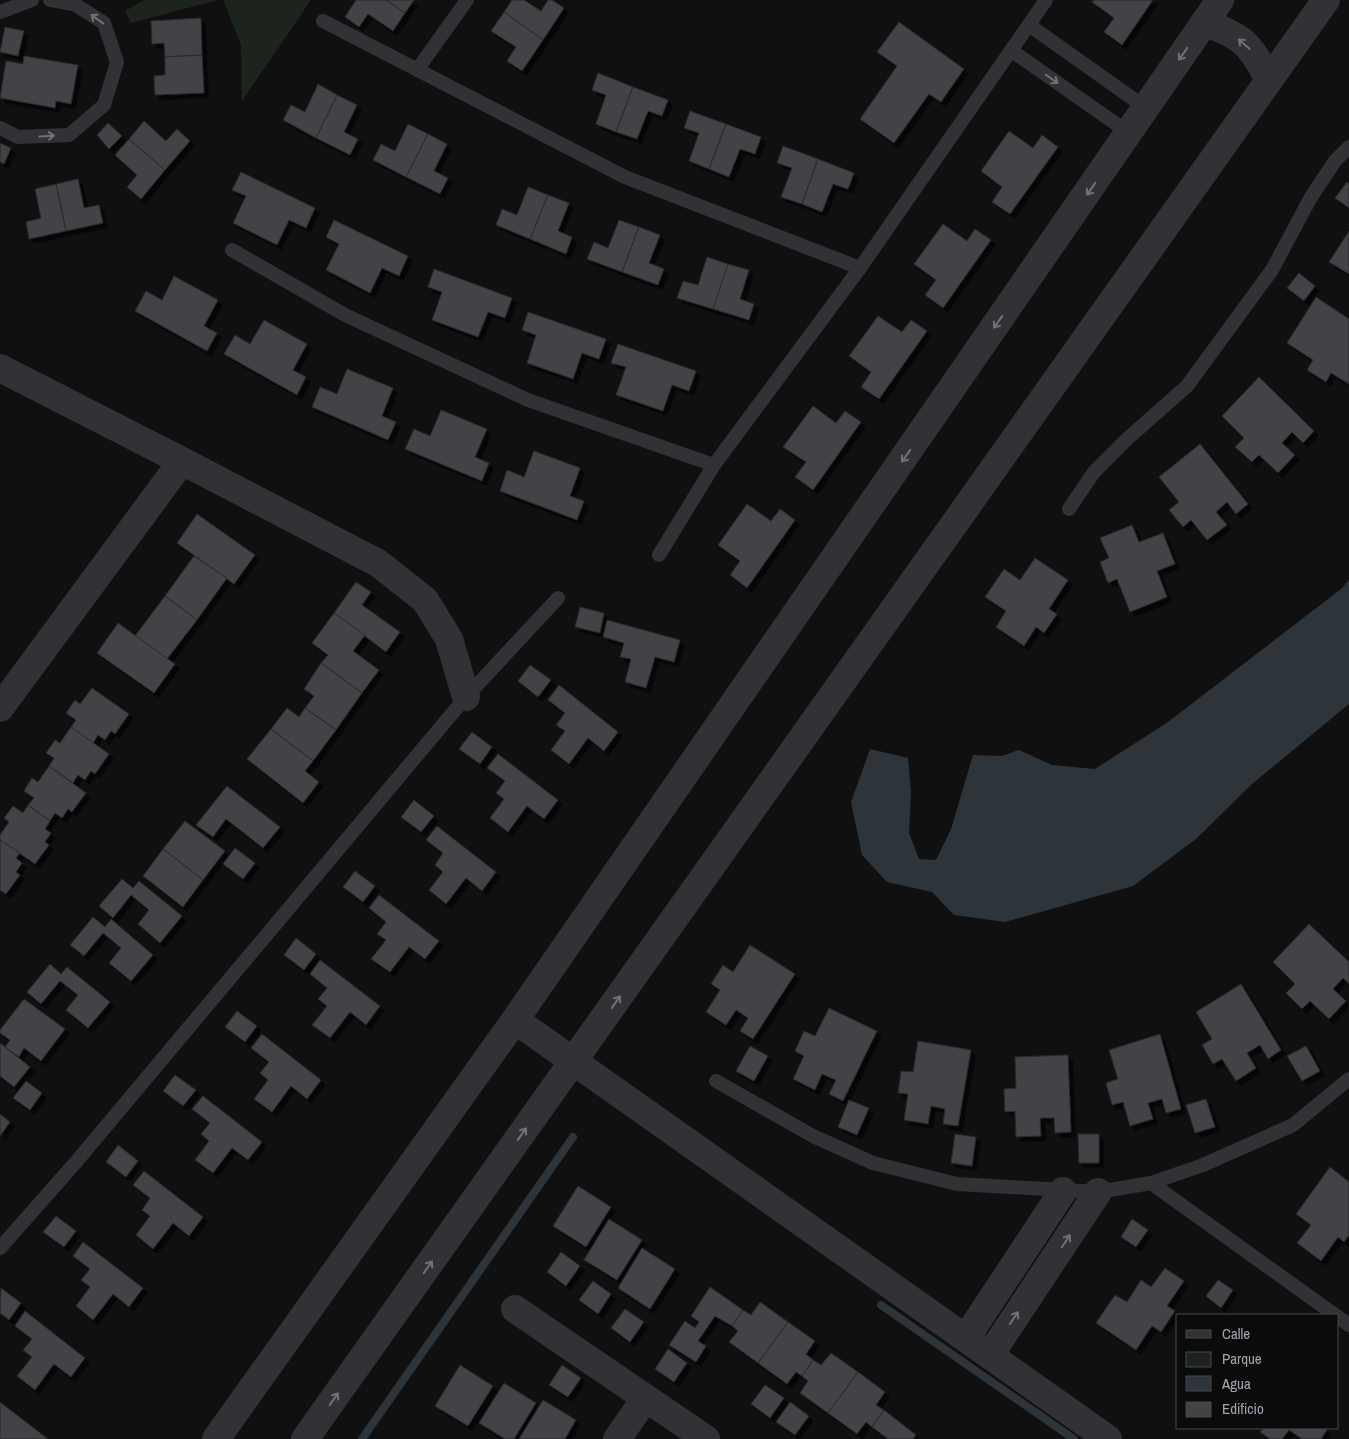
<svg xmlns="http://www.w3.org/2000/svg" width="1349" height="1439" font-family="'Archivo Narrow',sans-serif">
<defs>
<filter id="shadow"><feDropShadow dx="4.5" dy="4.5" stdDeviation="0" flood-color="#0009"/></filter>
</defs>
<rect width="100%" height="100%" fill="#101011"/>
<!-- green -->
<g fill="#1d241e">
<path d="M144,0H218L131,23L125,11Z"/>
<path d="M223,0H311L242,101L241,45Z"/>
</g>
<!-- water -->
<path fill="#2d343a" d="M1349,580V704L1252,784L1196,839L1133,886L1005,922L954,915L932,892L887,882L862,855L851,802L870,749L908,758L911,792L909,833L919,859L936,860L951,829L973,755L1002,756L1019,750L1052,765L1095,769L1168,722L1341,589Z"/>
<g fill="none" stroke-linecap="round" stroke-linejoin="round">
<!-- stream -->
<g stroke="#2d343a" stroke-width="8">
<path d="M881,1305L1074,1439"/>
<path d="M362,1439L573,1137"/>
</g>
</g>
<!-- building -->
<g fill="#424247" stroke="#2b2a2d" filter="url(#shadow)">
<path d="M356,0H386L405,13L393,31L368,14L359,27L345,17Z"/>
<path d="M386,0H414L405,13Z"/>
<path d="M512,0H524L541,11L548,0H552L564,8L543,40L504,12Z"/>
<path d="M1094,0H1153L1122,45L1104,32L1114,18L1092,2Z"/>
<path d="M504,12L543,40L522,71L507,61L516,47L491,31Z"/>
<path d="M201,18L202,55L165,57L164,43L152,44L151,21Z"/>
<path d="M899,22L964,69L941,102L929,94L894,143L860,119L897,66L877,52Z"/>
<path d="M5,27L24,31L18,56L0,52Z"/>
<path d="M202,55L204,93L155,95L154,76L165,75V57Z"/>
<path d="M24,56L78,65L71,104L56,101L55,108L0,98L6,61L23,64Z"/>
<path d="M598,73L633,87L616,132L596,124L606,95L592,90Z"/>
<path d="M318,84L337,95L316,138L283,120L291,105L305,112Z"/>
<path d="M633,87L668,100L662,116L648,111L637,139L616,132Z"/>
<path d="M337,95L357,105L344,132L358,139L350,155L316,138Z"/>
<path d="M690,111L726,124L709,169L689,161L699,133L684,128Z"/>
<path d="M144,121L166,141L177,129L190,141L165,170L129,139Z"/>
<path d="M108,123L122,136L109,149L97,135Z"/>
<path d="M408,124L428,134L406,177L373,160L381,144L395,151Z"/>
<path d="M726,124L761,137L755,154L740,149L729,177L709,169Z"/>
<path d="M1009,131L1033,148L1042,135L1058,147L1010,214L992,202L1002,187L981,171Z"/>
<path d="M428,134L447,144L434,171L448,178L440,194L406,177Z"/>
<path d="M129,139L165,170L141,199L127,187L137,175L115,155Z"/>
<path d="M0,143L11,148L4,164L0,162Z"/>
<path d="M783,146L818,159L802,204L781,197L792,168L777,163Z"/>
<path d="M818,159L854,173L848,189L833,184L822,212L802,204Z"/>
<path d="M241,172L315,208L306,228L289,220L277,245L233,223L246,196L232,190Z"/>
<path d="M78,179L84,208L99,205L103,223L66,231L56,184Z"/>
<path d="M1347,182L1349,184V208L1335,198Z"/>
<path d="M56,184L66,231L29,239L26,222L41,218L35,189Z"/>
<path d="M528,187L548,195L530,239L496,225L502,209L517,215Z"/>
<path d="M548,195L569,203L558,231L572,237L566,254L530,239Z"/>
<path d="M334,220L408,256L399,276L382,268L370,293L326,270L339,244L326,237Z"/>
<path d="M619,220L639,227L622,272L587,259L594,242L608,248Z"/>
<path d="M943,224L967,241L975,229L991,240L943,308L925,295L936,280L914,264Z"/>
<path d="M639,227L660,235L649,263L664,269L658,285L622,272Z"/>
<path d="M1349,231V274L1329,262Z"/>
<path d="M707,257L728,264L713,309L677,298L683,281L698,285Z"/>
<path d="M728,264L749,270L740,299L754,304L749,320L713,309Z"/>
<path d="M434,269L512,298L505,318L488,312L478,337L432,320L442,292L428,287Z"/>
<path d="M1299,273L1315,286L1304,301L1287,288Z"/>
<path d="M174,276L218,300L204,326L217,333L207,351L135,311L146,291L162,300Z"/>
<path d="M1316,297L1349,319V384L1331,373L1326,382L1307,370L1313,360L1287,343Z"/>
<path d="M528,312L606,339L599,359L582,353L573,379L527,363L536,335L522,330Z"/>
<path d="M878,316L902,332L911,320L927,331L879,399L861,387L871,372L849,356Z"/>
<path d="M264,320L307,344L293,370L306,377L297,395L224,354L235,335L250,344Z"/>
<path d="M618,344L696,371L689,391L672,385L663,411L616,395L626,367L611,363Z"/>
<path d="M347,369L393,388L382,416L396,422L388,440L312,407L320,387L337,394Z"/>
<path d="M1259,377L1314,431L1303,443L1292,432L1282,443L1295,455L1278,473L1259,455L1252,462L1235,447L1244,438L1222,416Z"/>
<path d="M813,406L836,423L845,411L861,422L813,490L795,477L806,462L783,447Z"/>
<path d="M441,410L487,429L475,457L489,463L482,481L405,449L414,429L430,436Z"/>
<path d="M1200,444L1248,504L1236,514L1227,502L1216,512L1227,525L1207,540L1191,520L1183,527L1169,510L1179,502L1159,477Z"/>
<path d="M534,451L580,468L570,496L584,501L577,520L500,491L507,470L524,477Z"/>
<path d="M747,504L771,521L780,509L795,520L747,588L730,575L740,561L718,545Z"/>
<path d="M197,514L255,555L234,584L177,543Z"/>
<path d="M1132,525L1139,542L1163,533L1175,564L1157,571L1167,597L1130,612L1117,579L1108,583L1100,562L1109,558L1100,538Z"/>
<path d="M194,556L227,578L197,620L165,596Z"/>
<path d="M1035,558L1068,580L1049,609L1057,614L1044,633L1036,627L1024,646L996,627L1006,611L985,597L1004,569L1020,580Z"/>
<path d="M356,582L371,592L362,605L400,632L386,652L334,613Z"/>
<path d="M165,596L197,620L167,659L135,636Z"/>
<path d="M580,607L604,613L600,633L575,627Z"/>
<path d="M334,613L365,635L353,651L379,670L362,693L321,663L328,655L312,643Z"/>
<path d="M607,620L680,640L674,662L655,657L646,688L625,682L631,659L620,657L624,643L603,637Z"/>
<path d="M118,623L175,664L154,693L97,653Z"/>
<path d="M321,663L362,693L336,730L305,708L314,696L304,689Z"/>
<path d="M530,665L551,680L538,697L518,681Z"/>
<path d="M559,685L618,732L604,751L588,738L569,764L551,750L565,731L556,725L565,713L548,700Z"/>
<path d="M92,688L129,714L115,734L111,731L105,740L98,735L93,743L71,727L76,720L66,713L75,700L80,704Z"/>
<path d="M287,708L299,717L305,708L336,730L313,761L271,729Z"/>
<path d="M71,727L109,754L95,774L91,771L85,780L78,775L73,783L49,766L54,758L46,753L55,740L60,743Z"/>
<path d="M271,729L313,761L305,771L319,782L303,803L247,759Z"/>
<path d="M472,732L492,747L480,764L459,749Z"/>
<path d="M498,754L558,800L544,819L527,806L508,832L490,818L504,799L496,793L505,781L487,768Z"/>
<path d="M49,766L86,793L72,812L68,809L62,818L55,813L50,821L28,805L34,798L24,791L32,778L38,782Z"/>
<path d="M227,786L280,827L263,848L226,819L213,837L196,825Z"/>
<path d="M414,800L434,816L421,832L401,817Z"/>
<path d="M28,805L50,821L45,829L51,833L45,842L49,845L35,864L0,840V835L9,822L4,818L13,806L23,813Z"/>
<path d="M185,821L225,851L203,880L163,849Z"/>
<path d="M437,826L496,872L482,891L466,878L446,904L429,890L443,872L435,865L443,853L426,840Z"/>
<path d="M0,840L20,853L16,858L22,863L16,872L20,875L6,894L0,890Z"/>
<path d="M235,848L255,863L243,879L223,864Z"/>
<path d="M163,849L203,880L183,907L143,876Z"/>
<path d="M355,871L375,886L363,902L343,887Z"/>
<path d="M122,879L133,888L139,881L182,916L160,943L138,924L149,910L131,895L113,918L99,906Z"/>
<path d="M379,895L439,941L425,959L409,947L390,972L371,959L386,940L377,934L386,922L369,908Z"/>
<path d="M93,917L105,927L111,919L153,955L131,981L109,963L121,948L103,933L84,956L70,945Z"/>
<path d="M1309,924L1349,962V984L1343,978L1333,989L1346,1001L1329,1019L1310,1001L1302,1009L1286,993L1295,984L1273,962Z"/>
<path d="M296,938L316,954L304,970L284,955Z"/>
<path d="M750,945L795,974L753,1039L740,1031L748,1018L736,1010L726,1025L706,1012L720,990L711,984L723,965L733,972Z"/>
<path d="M320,960L380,1006L366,1025L350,1012L330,1038L312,1025L327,1006L318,999L327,988L310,974Z"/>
<path d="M50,964L61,974L67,967L110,1002L88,1028L66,1010L78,995L60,981L41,1004L27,992Z"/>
<path d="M1241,984L1281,1050L1268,1059L1260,1045L1247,1053L1256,1068L1236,1081L1222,1059L1213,1064L1202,1045L1212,1039L1196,1012Z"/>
<path d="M24,999L65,1029L41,1061L24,1048L19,1057L5,1047L10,1040L0,1033V1030Z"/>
<path d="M829,1008L877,1031L843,1101L829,1094L836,1080L822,1074L815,1090L793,1079L804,1056L795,1051L804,1031L815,1036Z"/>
<path d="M237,1011L257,1026L245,1042L225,1027Z"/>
<path d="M262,1034L321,1080L307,1099L291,1086L272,1112L254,1099L268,1080L260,1073L269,1062L251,1048Z"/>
<path d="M1160,1034L1181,1109L1166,1113L1162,1099L1148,1103L1153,1119L1130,1126L1123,1102L1112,1105L1106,1083L1118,1079L1109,1050Z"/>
<path d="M918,1041L971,1050L958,1126L943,1124L945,1109L931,1106L928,1124L904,1120L908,1094L898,1093L901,1071L913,1072Z"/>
<path d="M0,1043L30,1067L14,1087L0,1076Z"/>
<path d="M750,1046L768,1056L754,1081L736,1071Z"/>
<path d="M1306,1046L1320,1071L1302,1081L1287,1056Z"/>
<path d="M1068,1055L1071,1132L1055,1133L1054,1118H1040L1041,1136L1016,1137L1015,1111L1005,1112L1004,1089L1016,1088L1015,1057Z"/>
<path d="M175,1075L196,1090L183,1106L163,1091Z"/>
<path d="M26,1081L42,1093L30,1110L13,1098Z"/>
<path d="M203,1096L262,1142L248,1160L232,1148L213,1173L195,1160L209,1141L201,1134L210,1123L192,1109Z"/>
<path d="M1206,1099L1215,1127L1195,1133L1186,1105Z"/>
<path d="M849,1100L869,1108L857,1135L838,1127Z"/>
<path d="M0,1114L10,1122L0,1136Z"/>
<path d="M955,1134L976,1137L972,1166L951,1163Z"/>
<path d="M1078,1134H1099V1163H1079Z"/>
<path d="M118,1145L138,1161L126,1177L106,1162Z"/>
<path d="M1330,1167L1349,1182V1235L1344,1242L1338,1237L1321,1261L1297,1243L1311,1225L1296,1214Z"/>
<path d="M144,1171L203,1217L189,1236L173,1223L153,1249L136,1235L150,1216L142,1210L150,1198L133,1185Z"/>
<path d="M578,1186L611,1207L586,1247L553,1226Z"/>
<path d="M56,1216L76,1231L64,1247L43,1232Z"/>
<path d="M609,1219L642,1240L617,1280L584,1260Z"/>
<path d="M1132,1219L1148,1230L1136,1247L1121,1237Z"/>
<path d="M83,1242L143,1288L129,1307L113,1294L93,1320L76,1306L90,1287L81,1280L90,1269L73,1256Z"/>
<path d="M642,1248L675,1269L650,1309L618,1288Z"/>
<path d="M561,1252L580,1266L566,1286L547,1272Z"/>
<path d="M1165,1268L1184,1281L1167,1306L1175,1311L1161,1332L1152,1326L1136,1350L1096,1323L1115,1295L1127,1302L1141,1280L1151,1287Z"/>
<path d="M1218,1280L1233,1290L1221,1308L1206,1296Z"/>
<path d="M593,1281L611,1294L598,1314L579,1300Z"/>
<path d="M710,1287L743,1310L732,1326L715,1316L698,1341L706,1346L696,1362L669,1345L685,1321L695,1328L699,1322L691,1316Z"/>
<path d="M1,1288L21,1303L9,1320L0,1313Z"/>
<path d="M760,1302L788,1322L758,1363L729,1342L738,1331L732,1326L743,1310L751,1315Z"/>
<path d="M625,1309L644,1322L630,1342L611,1328Z"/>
<path d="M25,1311L85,1358L71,1377L54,1364L35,1390L17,1376L32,1357L23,1350L32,1339L15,1326Z"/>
<path d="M788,1322L815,1341L806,1354L813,1360L802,1376L796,1372L787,1384L758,1363Z"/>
<path d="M668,1349L687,1363L674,1382L655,1369Z"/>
<path d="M831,1353L858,1372L828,1413L800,1393L808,1381L802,1376L813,1360L821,1365Z"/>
<path d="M460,1365L493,1386L468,1426L435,1406Z"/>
<path d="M562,1365L581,1378L568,1397L549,1385Z"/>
<path d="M858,1372L885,1392L876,1405L884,1410L872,1427L866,1422L857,1434L828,1413Z"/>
<path d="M504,1383L536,1403L514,1439H505L479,1423Z"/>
<path d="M765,1385L784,1398L770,1418L751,1404Z"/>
<path d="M543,1400L576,1420L565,1439H519Z"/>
<path d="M0,1402L48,1439H0Z"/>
<path d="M790,1402L809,1416L795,1435L776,1422Z"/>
<path d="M884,1410L916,1435L913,1439H888L872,1427Z"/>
<path d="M1264,1428H1324L1327,1430L1321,1439H1302L1289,1430L1282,1439H1270L1260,1432Z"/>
</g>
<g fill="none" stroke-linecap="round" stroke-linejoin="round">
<!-- lane -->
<g stroke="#323236" stroke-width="14">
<path d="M0,12L32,0"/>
<path d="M323,21L625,177L860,268"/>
<path d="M1029,25L1146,108"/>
<path d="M1012,51L1129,133"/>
<path d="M417,70L467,0"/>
<path d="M0,128L18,137L69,135L104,105L117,62L104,23L76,5L50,0"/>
<path d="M232,250L345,315L528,400L714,465"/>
<path d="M1069,509L1094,472L1126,440L1187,386L1272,270L1311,197L1335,161L1349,147"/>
<path d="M659,555L714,465L860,268L1046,0"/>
<path d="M716,1081L813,1136L873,1163L957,1184L1098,1192L1151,1183L1203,1165L1293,1125L1349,1079"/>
<path d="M1151,1183L1335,1315"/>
<path d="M0,1248L76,1162L466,697L558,598"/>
<path d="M1338,1317L1349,1325"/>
</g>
<!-- street -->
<g stroke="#323236" stroke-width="28">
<path d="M1204,23C1242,35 1251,45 1269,80"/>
<path d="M0,368L182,461L378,563L425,600L449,639L466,697"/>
<path d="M0,708L182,461"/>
<path d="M515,1020L1108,1439"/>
<path d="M515,1309L706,1439"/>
<path d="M966,1338L1063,1191"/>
<path d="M990,1355L1098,1192"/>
<path d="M216,1439L515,1020L1220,0"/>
<path d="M305,1439L1326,0"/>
<path d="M617,1439L645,1399"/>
</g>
</g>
<!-- one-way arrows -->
<defs><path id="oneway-shaft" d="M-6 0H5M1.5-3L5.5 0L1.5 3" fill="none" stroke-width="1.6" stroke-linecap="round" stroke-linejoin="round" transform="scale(1.25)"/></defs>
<g stroke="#70727a">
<use href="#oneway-shaft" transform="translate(97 19) rotate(-144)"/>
<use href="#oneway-shaft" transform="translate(1244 44) rotate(-139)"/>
<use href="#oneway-shaft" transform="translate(1183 54) rotate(125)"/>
<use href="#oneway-shaft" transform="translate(1052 79) rotate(35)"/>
<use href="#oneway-shaft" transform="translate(47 136) rotate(-3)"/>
<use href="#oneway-shaft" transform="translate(1091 189) rotate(125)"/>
<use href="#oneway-shaft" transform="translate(998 322) rotate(125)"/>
<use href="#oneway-shaft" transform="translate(906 456) rotate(125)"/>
<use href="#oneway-shaft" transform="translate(616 1002) rotate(-55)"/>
<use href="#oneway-shaft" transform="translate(522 1134) rotate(-55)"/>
<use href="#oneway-shaft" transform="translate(1066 1241) rotate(-56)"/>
<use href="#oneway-shaft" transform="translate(428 1267) rotate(-55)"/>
<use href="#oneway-shaft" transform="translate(1014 1318) rotate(-56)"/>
<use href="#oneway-shaft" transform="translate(334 1399) rotate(-55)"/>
</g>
<!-- legend -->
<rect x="1176" y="1314" width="162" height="115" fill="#0b0b0c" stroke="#48494e"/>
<rect x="1186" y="1330" width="25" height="8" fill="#323236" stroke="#48494e"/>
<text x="1222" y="1339" font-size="15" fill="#a3a6b1">Calle</text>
<rect x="1186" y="1352" width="25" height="15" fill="#1d241e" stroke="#48494e"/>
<text x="1222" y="1364" font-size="15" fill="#a3a6b1">Parque</text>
<rect x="1186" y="1376" width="25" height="15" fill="#2d343a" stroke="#48494e"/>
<text x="1222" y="1389" font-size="15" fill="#a3a6b1">Agua</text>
<rect x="1186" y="1402" width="25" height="15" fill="#424247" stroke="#48494e"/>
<text x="1222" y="1414" font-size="15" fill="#a3a6b1">Edificio</text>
</svg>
